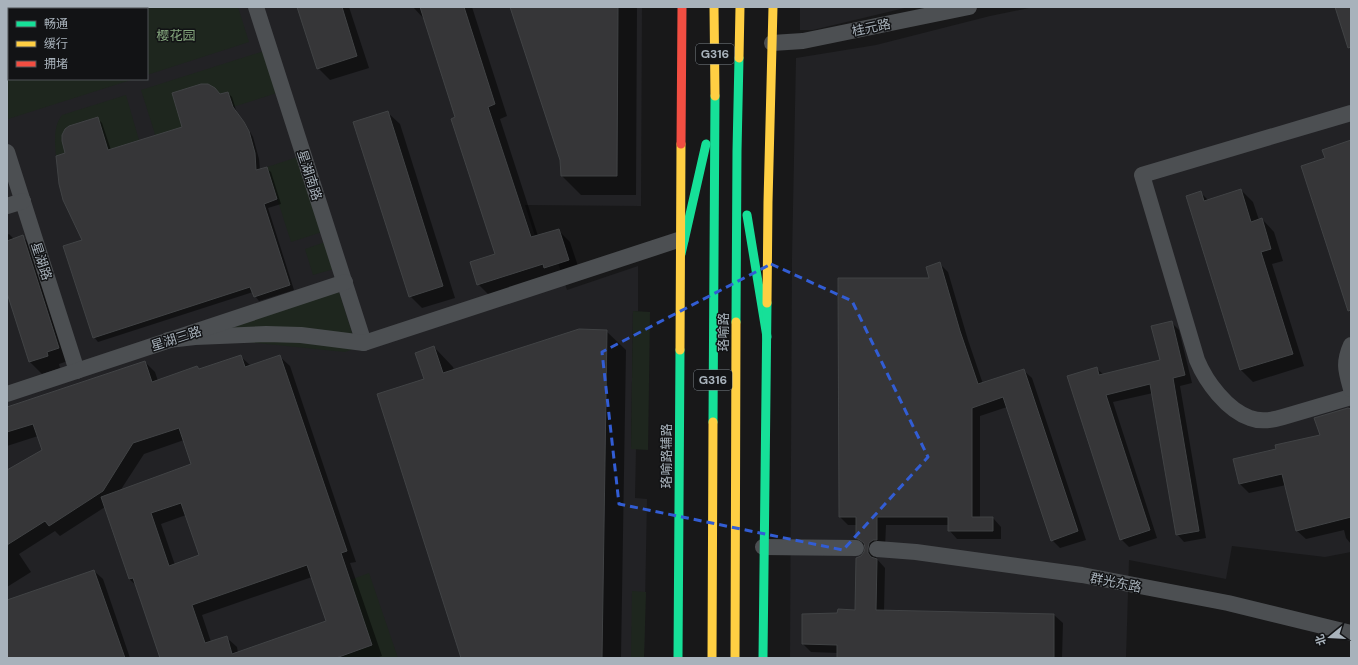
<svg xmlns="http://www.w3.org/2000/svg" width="1358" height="665" font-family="'DM Sans','Noto Sans SC',sans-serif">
<rect width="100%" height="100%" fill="#181819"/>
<!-- built -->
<g fill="#222225" fill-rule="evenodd">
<path d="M7,7H642L641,206L525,205L535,236L558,263L567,290L638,266V311H633L631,449H636L635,498L647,499L644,658H7ZM9,9H147V79H9Z"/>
<path d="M800,7H909L813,30H800Z"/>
<path d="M1034,7H1351V552L1325,557L1232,546L1226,579L1129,560L1126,658H790L792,258L796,58L876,45L990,16Z"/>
</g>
<!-- green -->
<g fill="#1e261e">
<path d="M7,7H29L30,9H9V79H134L8,119L7,115Z"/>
<path d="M83,7H238L249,42L147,75V9H81Z"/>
<path d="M264,51L277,93L233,107L228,92L220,94C214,88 210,84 201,84L182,127L171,131L175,145L160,150L141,90Z"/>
<path d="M126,95L139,140L108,150L97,117C87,121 63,123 62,137C61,142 64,148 65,153L56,156C55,143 53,126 62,115Z"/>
<path d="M298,157L322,232L291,242L267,167Z"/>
<path d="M325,242L334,269L313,275L305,249Z"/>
<path d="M339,292L357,348L345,352L237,341L232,327Z"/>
<path d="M633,311L650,312L648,450L631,449Z"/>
<path d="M369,573L398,658H344L343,656L372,645L350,580Z"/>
<path d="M632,591L646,592L644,658H631Z"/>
</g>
<!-- shadow -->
<g fill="#0007" fill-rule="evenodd">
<path d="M298,7H349L369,68L330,80L318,68Z"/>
<path d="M413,7H472L507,116L500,119L538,236L558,230L570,242L580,272L490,296L478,284L496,255L457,118L426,21Z"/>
<path d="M511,7H637L636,195H581L562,176L561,159Z"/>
<path d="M228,93L232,97L237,113L248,128L253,137L259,159L260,170L266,168L271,172L281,204L268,208L294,290L259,301L255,296L253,292L98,342L94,337L83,241L66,154L97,118L102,123L111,150L184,127L220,95Z"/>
<path d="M387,112L400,124L455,298L422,308L410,296Z"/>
<path d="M1241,190L1253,202L1259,220L1262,219L1274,232L1283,261L1272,264L1304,366L1253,382L1241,370L1200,192L1208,200Z"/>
<path d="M9,234L14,239L23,237L35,249L71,360L59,364L60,368L42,374L30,362L7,289V235Z"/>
<path d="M939,263L948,272L968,340L983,384L1023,370L1032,378L1086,540L1060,548L1052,540L1007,407L980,416V518H993L1001,527V539H957L949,530V525H886L885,548L878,552L876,558L885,568L884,611L1054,615L1063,623L1062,658H838V653L811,652L803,644V615L838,614L856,611L862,557L865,553V547L857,538V525H848L840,517L930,279Z"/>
<path d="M1171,322L1179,330L1192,383L1180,386L1206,538L1184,542L1177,534L1153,393L1113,402L1157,538L1129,547L1121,539L1096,368L1104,375L1161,360Z"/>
<path d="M606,331L626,350L621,658H463L425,379L434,347L453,367L454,370Z"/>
<path d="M240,356L251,366L279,356L290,366L356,562L350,563L382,656L376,658H161L137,586L129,579L105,507L60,536L55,531L19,554L31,572L7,587V472L43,451L38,436L7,446V408L145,362L155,372L158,381L200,370ZM184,440L193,464L120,491L144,454ZM186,515L200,556L175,565L161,524ZM312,577L328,622L238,653L237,647L226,637L211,642L202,615Z"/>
<path d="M1351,410V544L1346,538L1344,530L1306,539L1296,530L1286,485L1249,493L1240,484L1277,450L1321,435Z"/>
<path d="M94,571L103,579L130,658H7V601Z"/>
</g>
<!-- building -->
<g fill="#363638" stroke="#414345" fill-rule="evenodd">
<path d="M297,7H342L357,56L317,69Z"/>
<path d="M420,7H464L495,104L488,107L531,237L559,229L569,260L544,268L543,264L477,285L470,262L495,254L451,119L455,117Z"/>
<path d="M510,7H618L617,176H561L560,160Z"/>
<path d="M1335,7H1351V47L1348,48Z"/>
<path d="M201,84H208L215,88L220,94L228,92L233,107L244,122L249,131L255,153L256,170L267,167L277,199L264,204L290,285L254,297L250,287L93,338L63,246L82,240L63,200L59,184L56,156L65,153L62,141V135L65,129L69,126L98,117L108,150L182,127L172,93Z"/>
<path d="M388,111L443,286L409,297L353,122Z"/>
<path d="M1351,140V310L1348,311L1301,166L1325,158L1322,150Z"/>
<path d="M1241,189L1251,222L1262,218L1271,249L1261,252L1293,354L1240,370L1186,196L1201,191L1204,201Z"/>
<path d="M23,235L59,348L47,352L48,356L29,362L7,293V241Z"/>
<path d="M940,262L960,331L978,384L1024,369L1078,531L1051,541L1003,397L972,408V517H993V531H948V517H877V540H873L869,543L868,549V553L871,557L877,559L876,610L1054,614V658H837V645L802,644V614L837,613L838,609L855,610L856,558L861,556L864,552L865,548L864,543L860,540L856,538V517H839L838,278H929L926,267Z"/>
<path d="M1172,321L1185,375L1173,378L1199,531L1176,535L1150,384L1106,395L1150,530L1120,540L1067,376L1097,367L1099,375L1160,360L1151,326Z"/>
<path d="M579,329L607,330L602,658H461L377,394L424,379L415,353L434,346L443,373Z"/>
<path d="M241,355L245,367L280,355L347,551L341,553L372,645L336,658H160L133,578L129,579L101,497L191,464L179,428L133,443L103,491L49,526L45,521L7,545V470L42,450L33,424L7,432V407L145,361L152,382L197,366L199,369ZM181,503L199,555L169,566L151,513ZM307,565L326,621L232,654L227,636L205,643L192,605Z"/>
<path d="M1348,408L1351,409V517L1296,531L1282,474L1239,484L1233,459L1276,449L1275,445L1320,435L1314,418Z"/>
<path d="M94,570L125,658H7V600Z"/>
</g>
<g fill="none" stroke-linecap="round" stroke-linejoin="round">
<!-- street -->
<g stroke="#4c4f52" stroke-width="16">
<path d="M256,7L364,343"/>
<path d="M772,43L803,41L969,7"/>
<path d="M1351,113L1142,175L1197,360C1206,382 1227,410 1250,418C1260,422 1273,420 1283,417L1351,397"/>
<path d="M7,152L77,371"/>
<path d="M7,206L23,201"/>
<path d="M168,340L195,337L266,334L301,335L364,343L681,239"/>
<path d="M1351,345C1343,363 1346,371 1351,389"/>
<path d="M7,394L345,282"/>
<path d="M763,547L856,548"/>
<path d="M877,549L916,552L1082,575L1228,603L1351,633"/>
</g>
<!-- fast -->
<g stroke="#16e098" stroke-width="9">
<path d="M747,215L767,337"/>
<path d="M681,254L706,144"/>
<path d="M736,322L737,151L739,58"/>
<path d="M713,422L715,96"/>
<path d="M678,658L680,350"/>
<path d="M763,658L767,303"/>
</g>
<!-- slow -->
<g stroke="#ffcf43" stroke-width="9">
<path d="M714,7L715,96"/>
<path d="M739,58L740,7"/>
<path d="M767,303L768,202L773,7"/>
<path d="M680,350L681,144"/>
<path d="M712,658L713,422"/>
<path d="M735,658L736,322"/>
</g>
<!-- jam -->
<path stroke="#f24e42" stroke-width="9" d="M681,144L682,7"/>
</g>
<!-- marked area -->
<path fill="none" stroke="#325dd4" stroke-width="3" stroke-dasharray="8 5" stroke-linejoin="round" d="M771,264L852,301L928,457L843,550L619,504L602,352Z"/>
<g text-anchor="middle" stroke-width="3" stroke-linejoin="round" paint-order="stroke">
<!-- shield labels -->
<g fill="#121315" stroke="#7b8289" stroke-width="1">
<rect x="696" y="44" width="38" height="20" rx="3"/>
<rect x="694" y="370" width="38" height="20" rx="3"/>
</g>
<g font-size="12" font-weight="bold" fill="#a8b2bb">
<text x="715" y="58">G316</text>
<text x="713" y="384">G316</text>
</g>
<!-- street labels -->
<g font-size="13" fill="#a8b2bb" stroke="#121315">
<text transform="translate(871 27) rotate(-12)" y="5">桂元路</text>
<text transform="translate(310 175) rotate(72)" y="5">星湖南路</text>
<text transform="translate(42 261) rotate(72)" y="5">星湖路</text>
<text transform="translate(723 332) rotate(-90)" y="5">珞喻路</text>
<text transform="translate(176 338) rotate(-18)" y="5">星湖三路</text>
<text transform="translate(666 456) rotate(-90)" y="5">珞喻路辅路</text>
<text transform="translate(1116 582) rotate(11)" y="5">群光东路</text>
</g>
<!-- park labels -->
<g font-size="13" fill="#85a77e" stroke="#121315">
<text x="176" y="40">樱花园</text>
</g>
</g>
<!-- border -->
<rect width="1358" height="665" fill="none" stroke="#a8b2bb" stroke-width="16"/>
<!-- legend -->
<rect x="8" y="8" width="140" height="72" fill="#121315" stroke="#4e5357"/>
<rect x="16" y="21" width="20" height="6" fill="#16e098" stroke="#4e5357"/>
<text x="44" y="28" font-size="12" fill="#a8b2bb">畅通</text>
<rect x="16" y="41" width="20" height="6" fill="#ffcf43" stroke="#4e5357"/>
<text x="44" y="48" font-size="12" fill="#a8b2bb">缓行</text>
<rect x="16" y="61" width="20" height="6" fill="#f24e42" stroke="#4e5357"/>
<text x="44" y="68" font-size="12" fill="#a8b2bb">拥堵</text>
<!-- north arrow -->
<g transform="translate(1330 637) rotate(252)" stroke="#121315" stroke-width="3" paint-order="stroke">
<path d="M0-3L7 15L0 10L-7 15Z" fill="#a8b2bb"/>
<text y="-6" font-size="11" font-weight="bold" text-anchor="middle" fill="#a8b2bb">北</text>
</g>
</svg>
